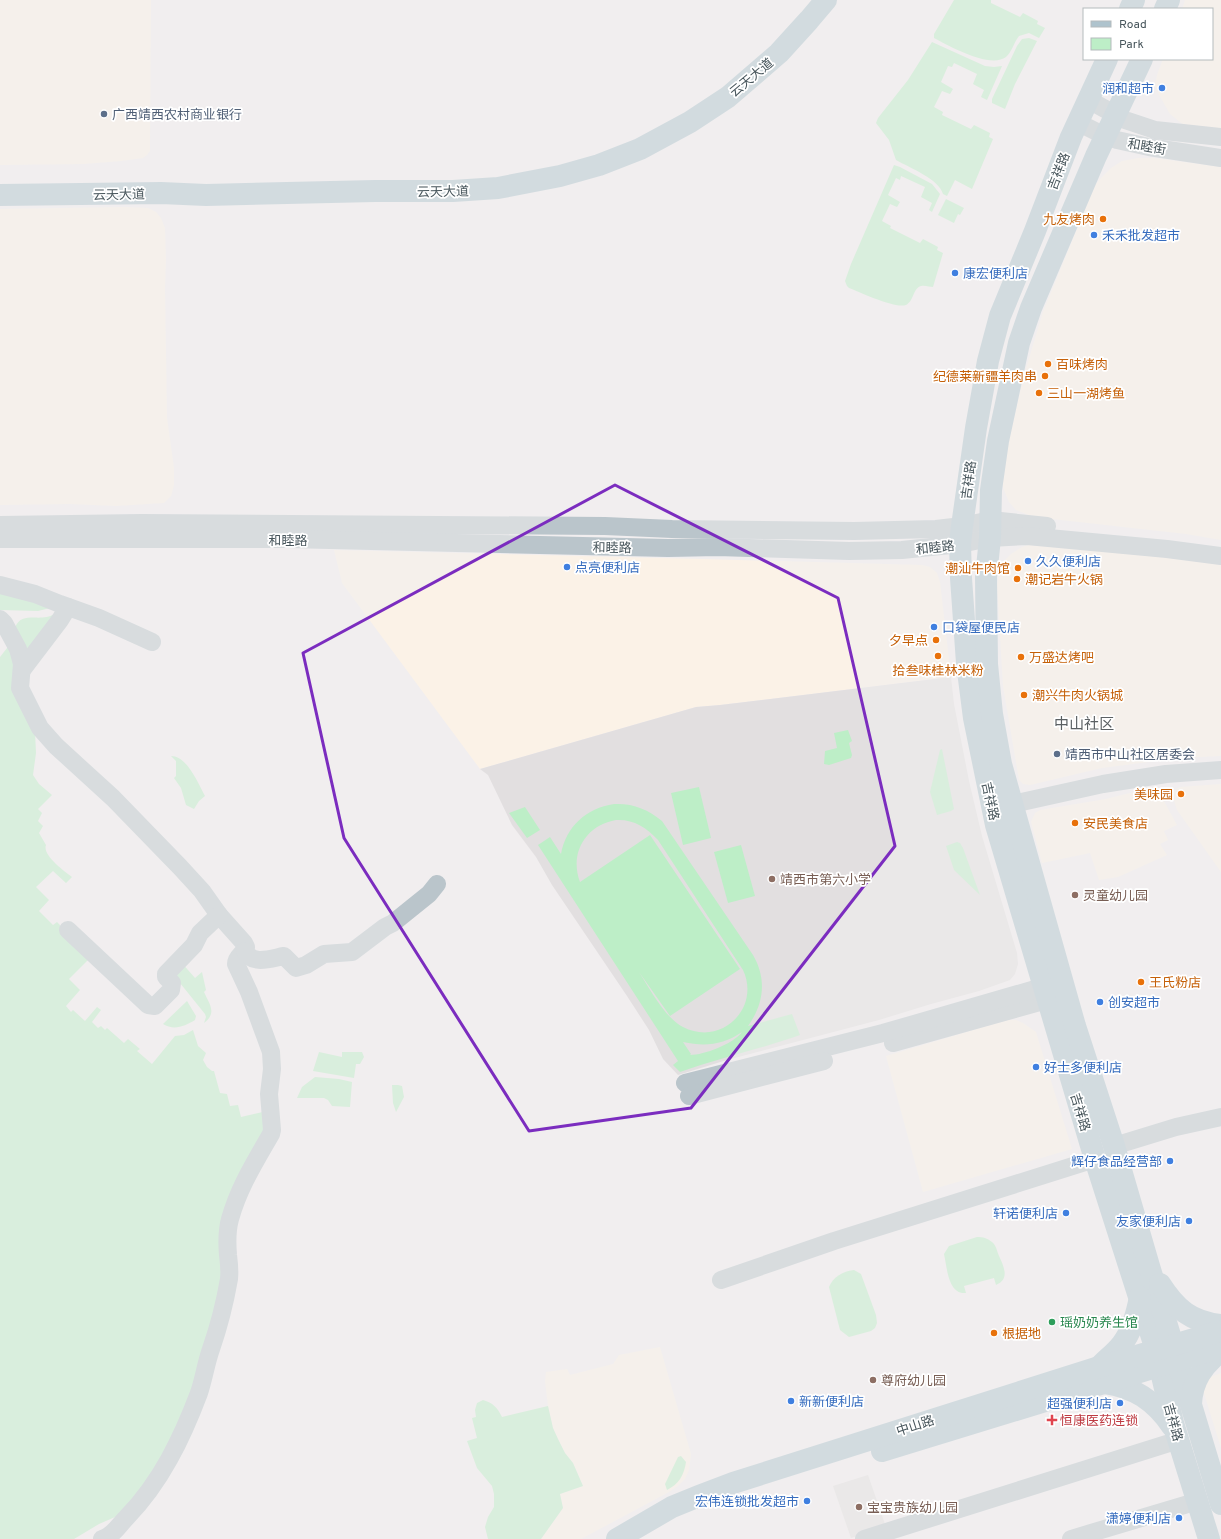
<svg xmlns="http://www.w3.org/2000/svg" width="1221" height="1539" font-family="Overpass,'Noto Sans SC',sans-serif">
<rect width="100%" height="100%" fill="#f1eeef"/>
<!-- commercial -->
<g fill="#fbf2e7">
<path d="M0,0H151L150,144V151L147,155L143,158L121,161L84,164L0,165Z"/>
<path d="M1185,0H1221V129L1185,126L1170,114L1158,93L1155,86L1157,75L1163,59H1212V9H1182Z"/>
<path d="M1139,158H1154L1221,167V540L1186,534L1034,517L1016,510L1009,502L1002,485L1009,440L1024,375L1043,312L1075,234L1095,185L1102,177L1111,168L1122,161Z"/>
<path d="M125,207L148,208L156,212L161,218L165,228L166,260L165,288L167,418L174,468V485L171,496L164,503L116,506L70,504L0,505V209Z"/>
<path d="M1032,544L1221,560V756L1179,758L1102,768L1030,785L1023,784L1019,780L1003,686L997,585L999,573L1003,562L1011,554L1022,547Z"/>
<path d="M334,550L703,559L922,565L930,567L937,573L940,582L951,677L720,705L696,707L480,769L342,583Z"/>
<path d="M1221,784V872L1177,810L1173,797V792L1176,789L1180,787Z"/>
<path d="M1154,787L1159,792L1177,825L1164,831L1168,840L1160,844L1167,855L1118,877L1099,880L1090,853L1042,863L1031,822L1035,813L1040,810L1106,799Z"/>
<path d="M1007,1020H1016L1023,1023L1036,1032L1072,1149L923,1192L886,1056Z"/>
<path d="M660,1347L691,1454L689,1470L685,1479L678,1486L669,1492L581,1539H541L563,1508L560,1494L583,1486L573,1463L565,1453L553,1428L548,1406L545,1381L546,1372L567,1369L570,1375L613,1364L619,1355Z"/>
<path d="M1221,1373V1448L1203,1390L1208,1378Z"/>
</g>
<!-- education -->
<g fill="#e2dfe0">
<path d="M951,677L954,704L969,781L982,836L1017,953L1018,964L1015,974L1010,980L979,991L931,1004L879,1020L727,1060L678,1075L663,1059L649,1030L627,996L552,885L536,857L512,825L488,775L480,769L696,707L720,705Z"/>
<path d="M868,1475L886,1527L851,1538L833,1486Z"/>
</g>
<!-- green -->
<g fill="#bdeec7" fill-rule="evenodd">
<path d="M954,0H991V3L1020,17L1023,13L1038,21L1037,24L1045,28L1039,38L1029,33L1019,36C1014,42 1012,52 1006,57C990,69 949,46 934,38V34Z"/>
<path d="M1029,38L1037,41L1015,84L1005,109L992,103V99L1017,46L1022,39Z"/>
<path d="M932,42L985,66L994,67L1002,66L987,100L981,97L984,90L973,84L977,74L954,63L952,67L948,66L941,82L953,89L950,94L942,91L934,107L943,112L942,115L971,129L974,125L990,133L989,137L993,139L972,189L955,180L947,196L943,194C939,179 910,168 896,160L889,140L876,123L878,118L908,80Z"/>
<path d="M894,165L900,167L932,184L940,194L932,212L929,210L932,203L921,197L925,187L901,176L900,180L896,178L888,195L900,202L897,207L890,204L882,221L891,226L890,228L920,243L923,239L938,247L937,250L943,253L933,287C930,287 925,285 921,286C913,288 914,301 906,305C895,309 860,292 849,288L847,286L845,281L851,264Z"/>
<path d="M946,199L964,208L960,215L958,214L954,223L938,215Z"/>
<path d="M0,588L50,608L38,611L0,610Z"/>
<path d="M54,614L25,658L15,628C21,610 42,623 54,614Z"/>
<path d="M11,643L35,732L36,753L33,775L39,784L52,795L38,809L42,813L38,821L43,826L39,833L46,845C42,855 64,871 72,877L66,883L53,871L36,887L49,900L39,911L53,925L57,922L91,957L69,979L80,990L66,1006L71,1012L73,1010L85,1021L97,1007L101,1010L92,1022L98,1028L101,1026L105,1030L107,1028L124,1043L128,1039L140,1049L137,1051L152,1064L175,1036L184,1035L193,1030L198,1046L206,1053L203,1060L207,1067L212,1071H214L220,1093L227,1094L230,1106L238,1105L241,1117L267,1111L269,1117L223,1264L216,1319L171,1451L122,1514L99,1524L74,1539H0V657Z"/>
<path d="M848,730L852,741L849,743L852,755L851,758L829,765L824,764L825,751L837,748L834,733Z"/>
<path d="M942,749L954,809L951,811L937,815L930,792L940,750Z"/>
<path d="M171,756C187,756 198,783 205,796L199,801L194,809L186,805L181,788L174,778L176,776V761Z"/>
<path d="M699,787L711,838L683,845L671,793Z"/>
<path d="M614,804C632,803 648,809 662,821L753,955C767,979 764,1004 748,1026L792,1014L800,1035C761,1049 719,1058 680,1072L673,1065L678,1061L538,845L550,837L561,854C566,827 586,808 614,804ZM616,820C633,819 646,827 658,840L743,970C761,1008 721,1047 683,1027C665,1018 650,989 639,972L670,1016L740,969L650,835L580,882C569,853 586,825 616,820ZM742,1032C733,1044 704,1055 690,1055L691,1054L683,1042C705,1047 723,1045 742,1032Z"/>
<path d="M525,807L540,830L527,838L509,813Z"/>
<path d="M957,842L960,843L963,848L980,895L954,870L946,846Z"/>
<path d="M741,845L755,896L728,903L714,852Z"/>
<path d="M181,962L195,978L202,972L206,990L204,992C210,1005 217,1013 204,1023L206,1017L205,1014L180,983L175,974Z"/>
<path d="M187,1001L196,1016L195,1020C185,1026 174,1031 163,1024Z"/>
<path d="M319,1052L342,1057V1052H362L364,1057L360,1064H356L354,1078L313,1071Z"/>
<path d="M315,1077L339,1079L352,1082L350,1107L332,1106L328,1100L324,1098H297L302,1087Z"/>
<path d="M392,1085H398L402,1086L404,1097L396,1112L393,1103Z"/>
<path d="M977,1237C983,1237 987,1238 992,1242C996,1245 997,1251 999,1256C1004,1267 1010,1279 996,1285L994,1278L964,1286L966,1293C948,1295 947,1267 944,1254L949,1246Z"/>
<path d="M854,1270L861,1274L876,1315L877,1323L875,1328L871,1331L849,1337L840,1330L829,1287C833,1277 843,1271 854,1270Z"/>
<path d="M483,1400C493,1403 497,1407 502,1417L548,1406L553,1428L558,1439L565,1453L573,1463L583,1486L560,1494L563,1508L541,1539H488L485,1527L488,1517L494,1507V1494L492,1486L477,1468L467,1441L477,1438L472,1418L476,1417L475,1410L477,1403Z"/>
<path d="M681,1456L686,1462C684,1475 679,1484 667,1490L665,1484L678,1457Z"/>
</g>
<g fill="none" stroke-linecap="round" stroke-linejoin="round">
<!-- minor -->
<g stroke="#bac5cb" stroke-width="18">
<path d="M1087,99L1125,120L1155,130L1221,137"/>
<path d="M1077,122L1105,136L1117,140L1149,147L1221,158"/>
<path d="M0,525L142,523L605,526L672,529L854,531L936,529L962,526L991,520L1047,526"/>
<path d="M0,539H287L668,548L718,547L849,551L902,550L960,544L990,538L1027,536L1167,549L1221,556"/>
<path d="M0,585L35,594L60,604L99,618L152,642"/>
<path d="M0,619L4,623L18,649L22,664L20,688L40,728L56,746L113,798L180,867L202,891L219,915L244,943L246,947C244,954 236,956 236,964L249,992L271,1052L272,1069L269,1094L272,1130L271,1134C255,1162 239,1187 230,1219C227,1230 227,1243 228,1255C229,1263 230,1270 229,1279C225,1302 219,1326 211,1349C206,1363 204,1378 199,1393C182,1438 161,1482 127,1517C119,1525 113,1536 102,1539"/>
<path d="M22,670L60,620L68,607"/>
<path d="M1013,804L1103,784L1166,774L1221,770"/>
<path d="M68,930L148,1005L155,1006L171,990L172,983L166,977V974L194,945L200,933L219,915"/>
<path d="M245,951C252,966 272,958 284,956L296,968L306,965L324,954L352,952L385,927L393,923L429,894L437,884"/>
<path d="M893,1043L1061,996"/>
<path d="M685,1083L883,1033L1056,983"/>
<path d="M689,1096L824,1061"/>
<path d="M1114,1146L1176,1127L1221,1117"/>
<path d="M721,1280L834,1241L1095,1159"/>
<path d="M864,1539L1179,1440"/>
<path d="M1071,1539L1198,1501"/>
</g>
<!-- major -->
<g stroke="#aec3cd" stroke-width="22">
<path d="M1130,9L1134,0"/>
<path d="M1165,9L1169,0"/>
<path d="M1107,59L1071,137L1035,231L1000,316L988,361L976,428L962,526L960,544L961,578L967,663L974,718L996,825L1095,1159L1156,1350L1173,1423L1209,1539"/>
<path d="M1142,59L1096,156L1031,308L1019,343L998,441L991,490L990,538L986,577L987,664L992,714L1001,764L1075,1026L1114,1146L1149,1266L1221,1504"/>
<path d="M0,195L161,193L206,195L375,191H453L498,188L560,176L599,165L640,149L690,122L728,97L779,53L809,20L826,0"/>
<path d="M1160,1284C1176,1309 1191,1322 1221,1325"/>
<path d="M1101,1365C1108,1358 1116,1352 1122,1344C1132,1331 1137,1313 1140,1297"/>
<path d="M1105,1383C1134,1387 1155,1401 1172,1426"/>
<path d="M1191,1404C1192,1381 1203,1365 1221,1351"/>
<path d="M882,1451L1221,1347"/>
<path d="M617,1539L672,1507L699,1496L733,1483L1099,1367L1221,1331"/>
</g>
</g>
<!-- marked area -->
<path d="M0 0H1221V1539H0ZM615,485L838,598L895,846L691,1108L529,1131L344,838L303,653Z" fill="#f1eeef" fill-opacity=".55" fill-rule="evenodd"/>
<path fill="none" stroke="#7b2cbf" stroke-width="3" stroke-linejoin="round" d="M615,485L838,598L895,846L691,1108L529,1131L344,838L303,653Z"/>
<!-- markers -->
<g fill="#3f7fe0" stroke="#fff" stroke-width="1.5">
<circle cx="1162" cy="88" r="4"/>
<circle cx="1094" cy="235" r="4"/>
<circle cx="955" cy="273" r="4"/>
<circle cx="1028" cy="561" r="4"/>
<circle cx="567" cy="567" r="4"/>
<circle cx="934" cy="627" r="4"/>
<circle cx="1100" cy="1002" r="4"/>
<circle cx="1036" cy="1067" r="4"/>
<circle cx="1170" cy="1161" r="4"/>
<circle cx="1066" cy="1213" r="4"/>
<circle cx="1189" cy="1221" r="4"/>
<circle cx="791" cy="1401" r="4"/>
<circle cx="1120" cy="1403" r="4"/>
<circle cx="807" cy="1501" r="4"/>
<circle cx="1179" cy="1518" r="4"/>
</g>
<g fill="#5c6f8a" stroke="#fff" stroke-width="1.5">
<circle cx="104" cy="114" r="4"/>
<circle cx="1057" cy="754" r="4"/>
</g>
<g fill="#e8710a" stroke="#fff" stroke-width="1.5">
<circle cx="1103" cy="219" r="4"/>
<circle cx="1048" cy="364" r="4"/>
<circle cx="1045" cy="376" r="4"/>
<circle cx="1039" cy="393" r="4"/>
<circle cx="1018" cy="568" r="4"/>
<circle cx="1017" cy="579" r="4"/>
<circle cx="936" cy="640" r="4"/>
<circle cx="938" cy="656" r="4"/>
<circle cx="1021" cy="657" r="4"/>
<circle cx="1024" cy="695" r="4"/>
<circle cx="1181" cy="794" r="4"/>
<circle cx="1075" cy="823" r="4"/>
<circle cx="1141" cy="982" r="4"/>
<circle cx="994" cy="1333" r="4"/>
</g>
<g fill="#8d6e63" stroke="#fff" stroke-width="1.5">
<circle cx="772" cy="879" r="4"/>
<circle cx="1075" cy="895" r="4"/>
<circle cx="873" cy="1380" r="4"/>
<circle cx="859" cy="1507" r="4"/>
</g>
<circle fill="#2e9e5b" stroke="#fff" stroke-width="1.5" cx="1052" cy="1322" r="4"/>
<path fill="#e0444e" stroke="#fff" stroke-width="1.5" d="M1050 1414h4v4h4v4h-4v4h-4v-4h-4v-4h4z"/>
<g text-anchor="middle" stroke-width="3.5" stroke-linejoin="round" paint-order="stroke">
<!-- street labels -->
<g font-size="13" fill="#47555b" stroke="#fff">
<text transform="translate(751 77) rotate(-40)" y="5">云天大道</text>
<text transform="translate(1147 146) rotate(10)" y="5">和睦街</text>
<text transform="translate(1058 171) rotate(-69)" y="5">吉祥路</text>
<text transform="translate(443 191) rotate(-1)" y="5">云天大道</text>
<text transform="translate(119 194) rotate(-1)" y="5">云天大道</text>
<text transform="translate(968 480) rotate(-82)" y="5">吉祥路</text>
<text x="288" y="545">和睦路</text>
<text transform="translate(612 547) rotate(1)" y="5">和睦路</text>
<text transform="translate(935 547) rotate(-6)" y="5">和睦路</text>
<text transform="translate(991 801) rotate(78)" y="5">吉祥路</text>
<text transform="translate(1081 1112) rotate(73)" y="5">吉祥路</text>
<text transform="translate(1174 1422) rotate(75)" y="5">吉祥路</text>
<text transform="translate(915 1425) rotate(-18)" y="5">中山路</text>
</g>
<!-- shop labels -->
<g font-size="13" fill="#366cbe" stroke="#fff" text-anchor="start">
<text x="1154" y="93" text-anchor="end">润和超市</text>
<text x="1102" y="240">禾禾批发超市</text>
<text x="963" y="278">康宏便利店</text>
<text x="1036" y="566">久久便利店</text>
<text x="575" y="572">点亮便利店</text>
<text x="942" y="632">口袋屋便民店</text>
<text x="1108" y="1007">创安超市</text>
<text x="1044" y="1072">好士多便利店</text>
<text x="1162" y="1166" text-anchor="end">辉仔食品经营部</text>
<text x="1058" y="1218" text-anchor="end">轩诺便利店</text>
<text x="1181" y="1226" text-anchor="end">友家便利店</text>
<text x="799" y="1406">新新便利店</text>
<text x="1112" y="1408" text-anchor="end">超强便利店</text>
<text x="799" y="1506" text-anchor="end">宏伟连锁批发超市</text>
<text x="1171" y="1523" text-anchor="end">潇婷便利店</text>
</g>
<!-- service labels -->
<g font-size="13" fill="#4e5e75" stroke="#fff" text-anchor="start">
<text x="112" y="119">广西靖西农村商业银行</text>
<text x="1065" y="759">靖西市中山社区居委会</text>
</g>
<!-- food labels -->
<g font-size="13" fill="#c56008" stroke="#fff" text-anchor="start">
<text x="1095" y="224" text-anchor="end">九友烤肉</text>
<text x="1056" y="369">百味烤肉</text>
<text x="1037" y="381" text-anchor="end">纪德莱新疆羊肉串</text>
<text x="1047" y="398">三山一湖烤鱼</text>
<text x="1010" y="573" text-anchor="end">潮汕牛肉馆</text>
<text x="1025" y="584">潮记岩牛火锅</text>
<text x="928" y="645" text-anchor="end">夕早点</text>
<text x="1029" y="662">万盛达烤吧</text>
<text x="938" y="675" text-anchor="middle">拾叁味·桂林米粉</text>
<text x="1032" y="700">潮兴牛肉火锅城</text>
<text x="1173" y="799" text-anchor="end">美味园</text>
<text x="1083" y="828">安民美食店</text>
<text x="1149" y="987">王氏粉店</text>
<text x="1002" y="1338">根据地</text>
</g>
<!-- education labels -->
<g font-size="13" fill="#785e54" stroke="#fff" text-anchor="start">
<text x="780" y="884">靖西市第六小学</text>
<text x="1083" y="900">灵童幼儿园</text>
<text x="881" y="1385">尊府幼儿园</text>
<text x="867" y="1512">宝宝贵族幼儿园</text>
</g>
<!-- leisure labels -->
<g font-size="13" fill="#27864d" stroke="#fff" text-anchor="start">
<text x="1060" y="1327">瑶奶奶养生馆</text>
</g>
<!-- health labels -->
<g font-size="13" fill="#be3a42" stroke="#fff" text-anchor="start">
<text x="1060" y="1425">恒康医药连锁</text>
</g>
<!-- quarter labels -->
<g font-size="15" fill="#5b6063" stroke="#fff">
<text x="1084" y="729">中山社区</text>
</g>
</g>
<!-- legend -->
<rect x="1083" y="8" width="130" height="52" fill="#ffffff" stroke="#b5bbbd"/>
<rect x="1091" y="21" width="20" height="6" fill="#aec3cd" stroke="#b5bbbd"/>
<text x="1119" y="28" font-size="12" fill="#47555b">Road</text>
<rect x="1091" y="38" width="20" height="12" fill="#bdeec7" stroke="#b5bbbd"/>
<text x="1119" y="48" font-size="12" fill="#47555b">Park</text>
</svg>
